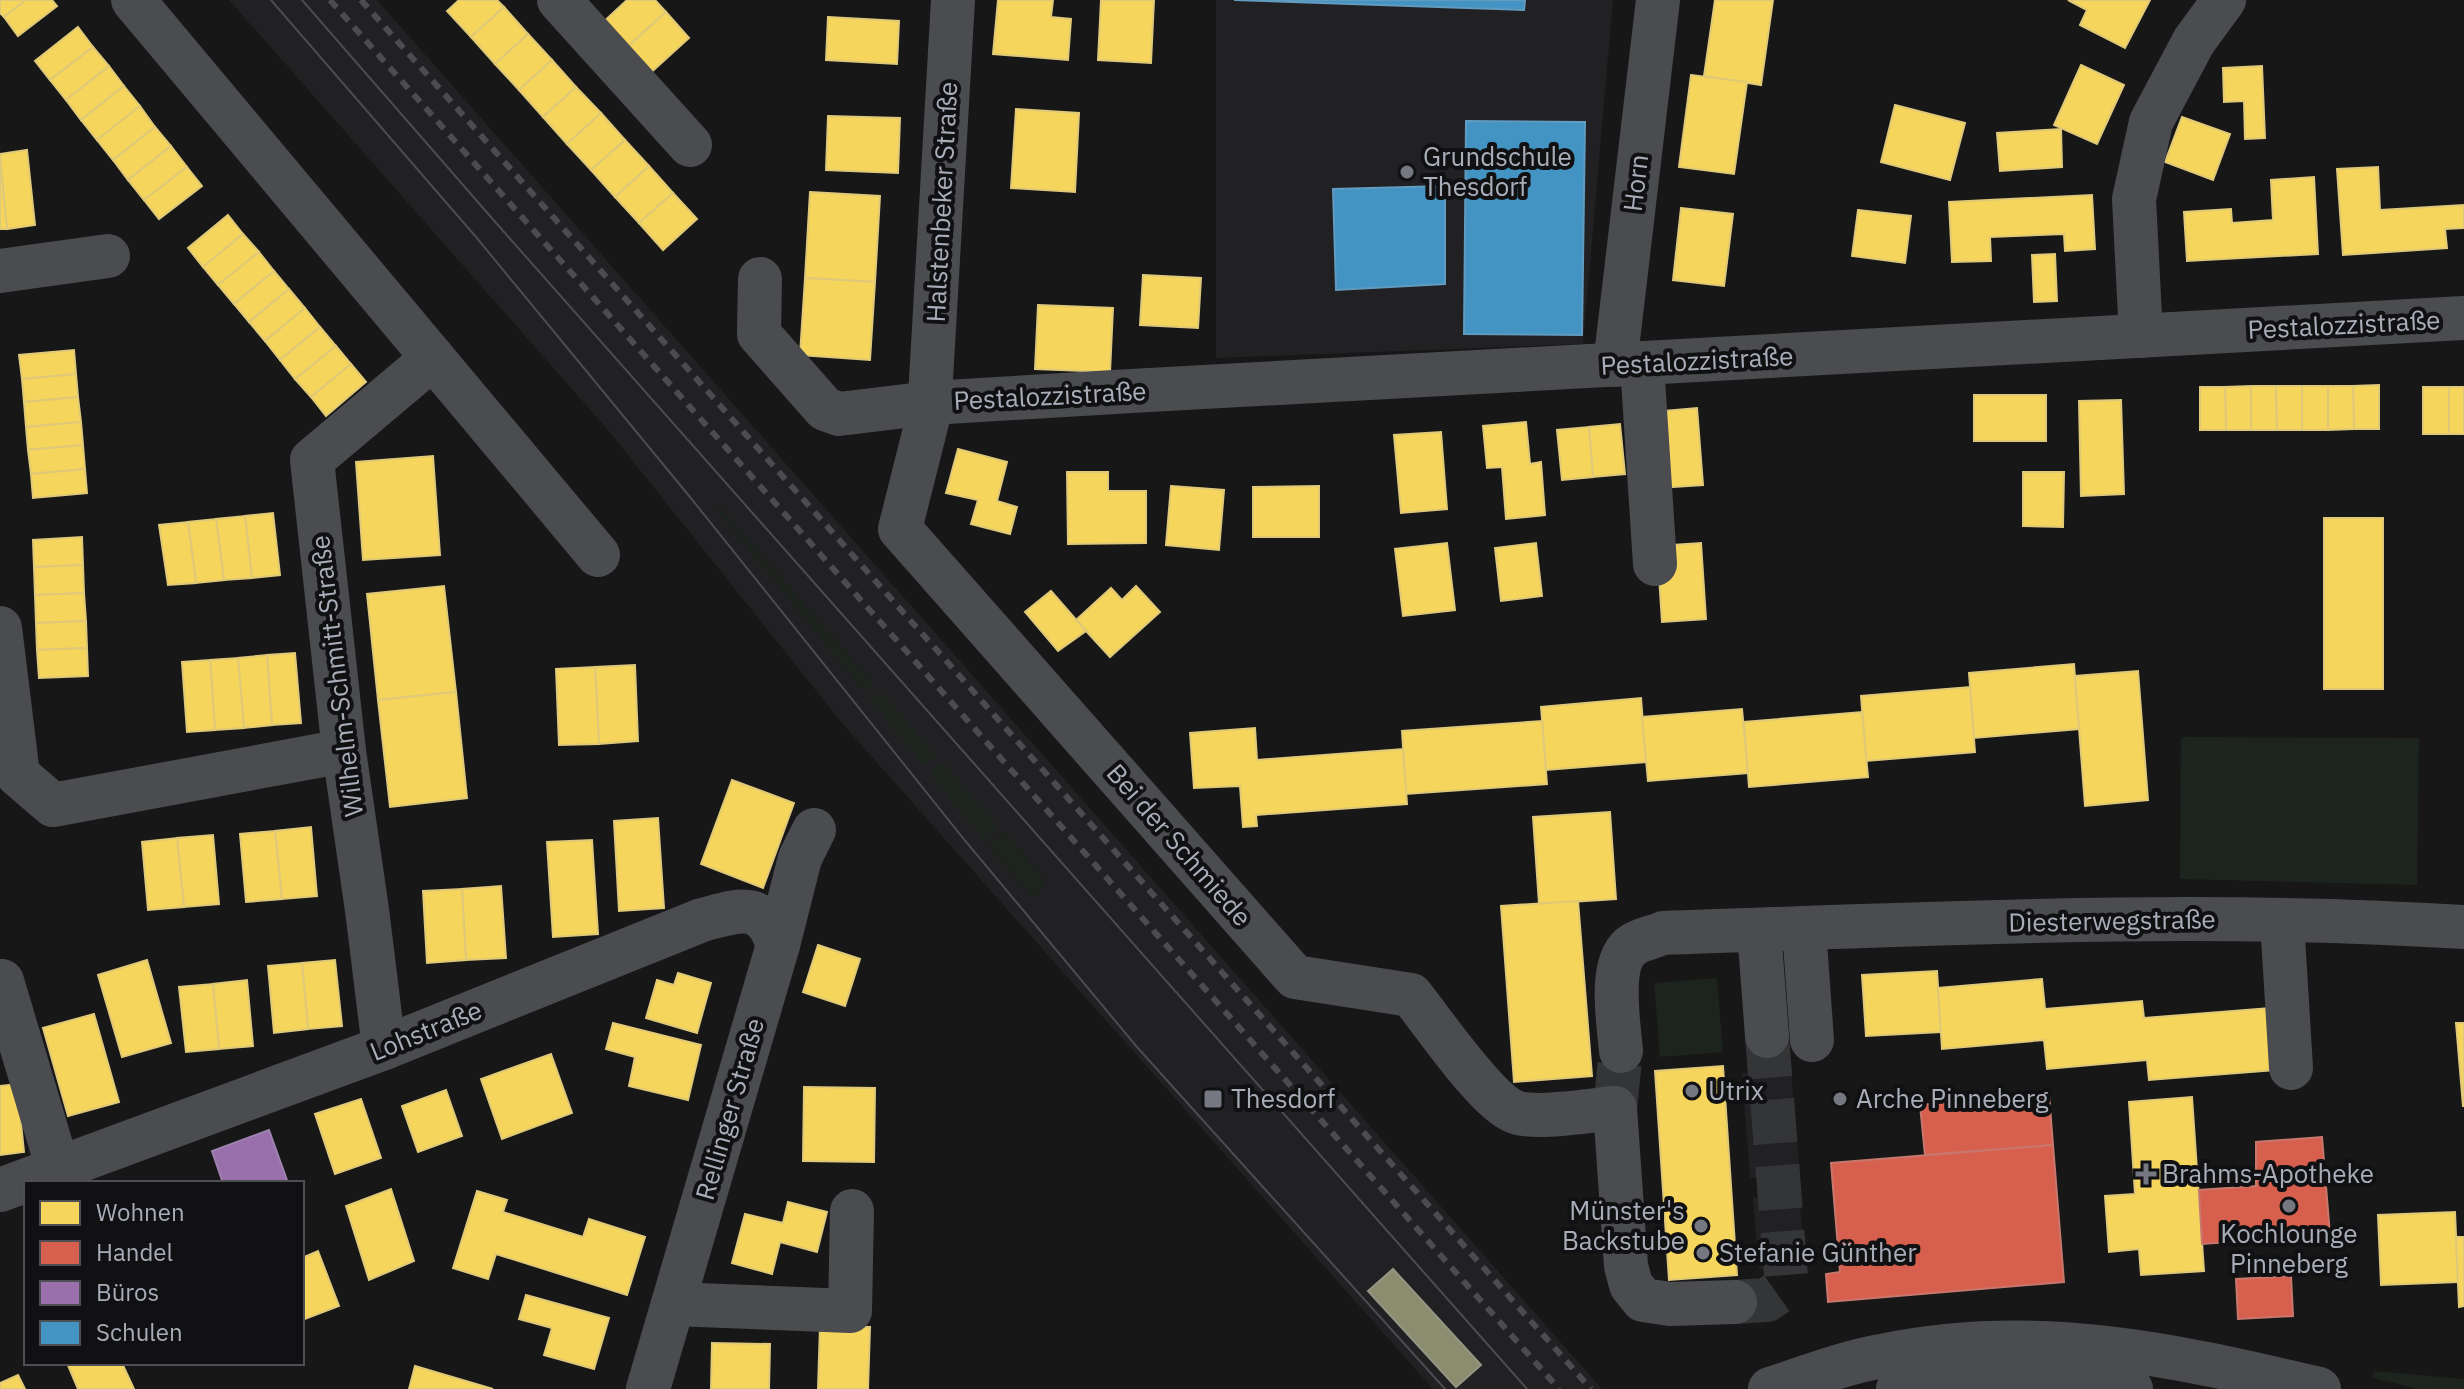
<svg xmlns="http://www.w3.org/2000/svg" width="2464" height="1389" font-family="'IBM Plex Sans',sans-serif">
<rect width="100%" height="100%" fill="#171717"/>
<!-- built -->
<g fill="#212123">
<path d="M229,0H377L1602,1389H1433L841,722L608,430Z"/>
<path d="M1216,0H1613L1583,344L1216,358Z"/>
<path d="M1791,1069L1800,1174L1750,1178L1742,1073Z"/>
<path d="M1799,1195L1805,1266L1759,1269L1753,1198Z"/>
</g>
<!-- green -->
<g fill="#1d241e">
<path d="M720,508L873,684L865,692L717,510Z"/>
<path d="M880,691L936,755L924,766L870,699Z"/>
<path d="M2181,737L2419,738L2417,885L2180,879Z"/>
<path d="M942,762L999,826L984,840L929,773Z"/>
<path d="M1005,832L1047,883L1032,897L989,846Z"/>
<path d="M1717,978L1723,1052L1660,1057L1654,983Z"/>
<path d="M2374,1371L2464,1379V1389H2419L2372,1378Z"/>
</g>
<!-- homes -->
<g fill="#f6d55c" stroke="#dfc978" stroke-width="2">
<path d="M0,0H26L4,17L0,13Z"/>
<path d="M26,0H52L57,6L18,36L4,17Z"/>
<path d="M459,0H497L504,7L471,37L447,11Z"/>
<path d="M627,0H655L666,12L624,50L600,25Z"/>
<path d="M998,0H1053L1051,17L1071,19L1068,60L993,54Z"/>
<path d="M1101,0H1154L1151,63L1098,60Z"/>
<path d="M1715,0H1773L1761,85L1704,76Z"/>
<path d="M2068,0H2150L2125,48L2080,25L2087,10Z"/>
<path d="M504,7L528,34L495,64L471,37Z"/>
<path d="M666,12L689,38L647,76L624,50Z"/>
<path d="M828,17L899,21L897,64L826,60Z"/>
<path d="M78,27L93,47L50,80L35,61Z"/>
<path d="M528,34L552,60L519,90L495,64Z"/>
<path d="M93,47L109,66L66,100L50,80Z"/>
<path d="M552,60L576,87L543,117L519,90Z"/>
<path d="M2081,65L2124,85L2097,144L2054,125Z"/>
<path d="M109,66L124,86L81,120L66,100Z"/>
<path d="M2262,66L2265,138L2245,139L2244,101L2224,102L2223,68Z"/>
<path d="M1691,75L1747,82L1734,174L1679,167Z"/>
<path d="M124,86L140,106L97,140L81,120Z"/>
<path d="M576,87L601,113L567,144L543,117Z"/>
<path d="M1895,105L1965,123L1950,180L1881,162Z"/>
<path d="M140,106L155,127L113,160L97,140Z"/>
<path d="M1016,109L1079,113L1075,192L1011,188Z"/>
<path d="M601,113L625,140L591,170L567,144Z"/>
<path d="M828,116L900,118L898,173L826,170Z"/>
<path d="M2182,117L2230,134L2213,180L2165,162Z"/>
<path d="M155,127L171,146L128,180L113,160Z"/>
<path d="M2061,129L2062,167L2000,171L1997,133Z"/>
<path d="M625,140L649,166L615,197L591,170Z"/>
<path d="M171,146L187,167L144,200L128,180Z"/>
<path d="M27,150L35,225L7,229L0,154Z"/>
<path d="M0,162L7,229H0Z"/>
<path d="M649,166L673,193L639,223L615,197Z"/>
<path d="M187,167L202,186L159,219L144,200Z"/>
<path d="M2378,167L2380,210L2464,205V228L2445,229L2447,248L2343,255L2337,169Z"/>
<path d="M2314,177L2318,254L2187,261L2184,212L2231,209L2232,223L2273,220L2271,180Z"/>
<path d="M810,192L880,196L875,282L805,278Z"/>
<path d="M673,193L697,219L663,250L639,223Z"/>
<path d="M2092,195L2095,249L2065,251L2064,234L1990,237L1991,261L1952,262L1949,202Z"/>
<path d="M1681,208L1733,214L1724,286L1673,280Z"/>
<path d="M1858,210L1911,216L1905,263L1852,256Z"/>
<path d="M228,215L243,234L203,267L188,248Z"/>
<path d="M243,234L259,252L218,285L203,267Z"/>
<path d="M259,252L274,271L234,304L218,285Z"/>
<path d="M2055,254L2057,301L2034,302L2032,255Z"/>
<path d="M274,271L289,289L249,322L234,304Z"/>
<path d="M1143,275L1201,278L1198,328L1140,325Z"/>
<path d="M805,278L875,282L870,360L800,355Z"/>
<path d="M289,289L305,308L265,341L249,322Z"/>
<path d="M1038,305L1113,308L1110,372L1035,369Z"/>
<path d="M305,308L320,327L280,360L265,341Z"/>
<path d="M320,327L336,346L295,379L280,360Z"/>
<path d="M336,346L351,364L311,397L295,379Z"/>
<path d="M74,350L76,374L22,379L19,355Z"/>
<path d="M351,364L366,382L326,416L311,397Z"/>
<path d="M76,374L78,397L24,402L22,379Z"/>
<path d="M2379,385V429H2354L2353,386Z"/>
<path d="M2251,386V430H2226L2225,387Z"/>
<path d="M2251,386H2276L2277,430H2251Z"/>
<path d="M2276,386H2302V430H2277Z"/>
<rect x="2302" y="386" width="26" height="44"/>
<path d="M2328,386H2353L2354,429L2328,430Z"/>
<path d="M2200,387H2225L2226,430H2200Z"/>
<rect x="2423" y="387" width="26" height="47"/>
<rect x="2449" y="387" width="15" height="47"/>
<rect x="1974" y="395" width="72" height="46"/>
<path d="M78,397L81,422L26,427L24,402Z"/>
<path d="M2121,400L2124,494L2081,496L2079,401Z"/>
<path d="M1697,408L1703,485L1658,488L1653,412Z"/>
<path d="M81,422L83,445L28,450L26,427Z"/>
<path d="M1526,422L1530,464L1541,462L1545,515L1506,519L1502,467L1487,468L1483,426Z"/>
<path d="M1620,424L1625,474L1593,477L1589,427Z"/>
<path d="M1589,427L1593,477L1562,480L1557,430Z"/>
<path d="M1441,432L1447,509L1401,513L1394,435Z"/>
<path d="M83,445L85,469L31,474L28,450Z"/>
<path d="M958,449L1007,462L997,501L1017,507L1010,534L971,524L978,500L946,493Z"/>
<path d="M433,456L440,555L363,560L356,462Z"/>
<path d="M85,469L87,493L33,498L31,474Z"/>
<path d="M1067,472H1108V491H1146V543L1068,544Z"/>
<path d="M2023,472H2064L2063,527L2023,526Z"/>
<path d="M1171,486L1224,490L1219,550L1166,545Z"/>
<path d="M1319,486V537H1253V487Z"/>
<path d="M273,513L280,575L252,578L245,516Z"/>
<path d="M245,516L252,578L224,580L216,519Z"/>
<rect x="2324" y="518" width="59" height="171"/>
<path d="M216,519L224,580L196,583L188,522Z"/>
<path d="M188,522L196,583L168,585L159,525Z"/>
<path d="M82,537L83,565L34,567L33,540Z"/>
<path d="M1447,543L1455,610L1403,616L1395,549Z"/>
<path d="M1536,543L1542,596L1501,601L1495,548Z"/>
<path d="M1701,543L1706,619L1662,622L1657,546Z"/>
<path d="M83,565L84,593L35,595L34,567Z"/>
<path d="M444,586L456,692L378,700L367,594Z"/>
<path d="M1136,586L1160,612L1110,657L1076,620L1111,588L1122,600Z"/>
<path d="M1051,591L1086,631L1058,651L1025,612Z"/>
<path d="M84,593L86,621L36,623L35,595Z"/>
<path d="M86,621L87,648L37,650L36,623Z"/>
<path d="M87,648L88,676L39,678L37,650Z"/>
<path d="M295,653L301,723L272,725L267,655Z"/>
<path d="M267,655L272,725L244,728L238,658Z"/>
<path d="M238,658L244,728L215,730L210,660Z"/>
<path d="M210,660L215,730L187,732L182,662Z"/>
<path d="M2074,664L2079,729L1974,738L1969,673Z"/>
<path d="M635,665L638,741L599,744L595,667Z"/>
<path d="M595,667L599,744L559,745L556,669Z"/>
<path d="M2138,671L2148,800L2085,806L2075,676Z"/>
<path d="M1970,687L1975,752L1866,761L1861,696Z"/>
<path d="M456,692L467,798L390,807L378,700Z"/>
<path d="M1641,698L1646,762L1546,770L1541,707Z"/>
<path d="M1742,709L1748,773L1648,781L1642,717Z"/>
<path d="M1862,712L1868,777L1749,787L1744,722Z"/>
<path d="M1542,721L1547,784L1406,794L1402,731Z"/>
<path d="M1255,728L1257,760L1403,749L1407,804L1256,815L1257,826L1243,827L1240,786L1194,788L1190,733Z"/>
<path d="M732,780L794,803L763,888L701,864Z"/>
<path d="M1610,812L1616,899L1539,904L1533,817Z"/>
<path d="M658,818L664,908L619,911L614,821Z"/>
<path d="M311,827L317,896L282,899L275,831Z"/>
<path d="M275,831L282,899L246,902L240,834Z"/>
<path d="M213,835L219,904L184,907L177,838Z"/>
<path d="M177,838L184,907L148,910L142,842Z"/>
<path d="M592,840L598,934L553,937L547,842Z"/>
<path d="M501,886L506,958L466,960L462,889Z"/>
<path d="M462,889L466,960L427,963L423,891Z"/>
<path d="M1578,901L1592,1076L1514,1082L1501,906Z"/>
<path d="M818,945L860,959L845,1006L803,992Z"/>
<path d="M147,960L171,1043L122,1057L98,975Z"/>
<path d="M335,960L342,1026L308,1029L302,963Z"/>
<path d="M302,963L308,1029L274,1033L268,966Z"/>
<path d="M1937,971L1941,1032L1866,1036L1862,975Z"/>
<path d="M678,973L711,983L697,1033L646,1018L657,980L674,985Z"/>
<path d="M2042,979L2045,1009L2142,1001L2144,1018L2270,1008L2275,1070L2149,1080L2147,1060L2047,1069L2044,1040L1942,1049L1938,988Z"/>
<path d="M247,980L253,1046L219,1049L213,984Z"/>
<path d="M213,984L219,1049L186,1052L179,987Z"/>
<path d="M94,1014L119,1102L68,1116L43,1028Z"/>
<path d="M613,1023L701,1045L688,1100L629,1086L635,1057L606,1049Z"/>
<path d="M2456,1023H2464V1106H2463Z"/>
<path d="M551,1054L572,1113L502,1139L481,1079Z"/>
<path d="M1723,1066L1737,1275L1669,1280L1655,1071Z"/>
<path d="M17,1084L24,1152L0,1155V1086Z"/>
<path d="M804,1087L875,1088L874,1162L803,1161Z"/>
<path d="M446,1090L462,1136L418,1152L402,1106Z"/>
<path d="M2192,1097L2204,1271L2141,1275L2139,1249L2109,1252L2105,1196L2135,1194L2129,1102Z"/>
<path d="M361,1099L381,1158L335,1174L315,1114Z"/>
<path d="M391,1189L414,1261L369,1280L346,1206Z"/>
<path d="M477,1191L507,1200L503,1212L583,1237L589,1219L645,1237L627,1295L496,1254L488,1279L453,1268Z"/>
<path d="M788,1202L827,1212L817,1252L780,1242L772,1274L732,1263L745,1214L783,1223Z"/>
<path d="M2455,1212L2458,1282L2381,1285L2378,1215Z"/>
<path d="M2456,1237H2464V1306L2459,1307Z"/>
<path d="M318,1251L339,1306L302,1320V1258Z"/>
<path d="M526,1295L609,1318L594,1369L544,1355L552,1328L519,1319Z"/>
<path d="M820,1326L870,1327L868,1389H818Z"/>
<path d="M712,1343L770,1344L769,1389H711Z"/>
<path d="M67,1363H122L134,1389H78Z"/>
<path d="M415,1366L493,1389H409Z"/>
<path d="M18,1375L25,1389H0V1383Z"/>
</g>
<!-- shops -->
<g fill="#d6604d" stroke="#c8776d" stroke-width="2">
<path d="M2049,1094L2053,1145L1925,1155L1920,1105Z"/>
<path d="M2322,1137L2330,1235L2202,1244L2199,1190L2256,1186V1142Z"/>
<path d="M2053,1145L2064,1282L1828,1302L1826,1274L1840,1272L1831,1163Z"/>
<path d="M2291,1276L2293,1316L2238,1319L2236,1279Z"/>
</g>
<!-- offices -->
<path fill="#9970ab" stroke="#9e82af" stroke-width="2" d="M269,1130L288,1183H223L212,1151Z"/>
<!-- schools -->
<g fill="#4393c3" stroke="#619bc0" stroke-width="2">
<path d="M1234,0H1525L1524,10Z"/>
<path d="M1466,121L1585,122L1582,335L1464,334Z"/>
<path d="M1445,186V284L1336,290L1333,189Z"/>
</g>
<!-- industry -->
<path fill="#8c8c6e" stroke="#949684" stroke-width="2" d="M1393,1269L1481,1365L1456,1387L1368,1291Z"/>
<g fill="none" stroke-linecap="round" stroke-linejoin="round">
<!-- minor-tunnel -->
<g stroke="#343537" stroke-width="44" stroke-dasharray="44 22" stroke-linecap="butt">
<path d="M1615,1108L1621,1051"/>
<path d="M1735,1302L1767,1300L1784,1288L1786,1276L1767,1036"/>
</g>
<!-- minor -->
<g stroke="#4b4c50" stroke-width="44">
<path d="M133,0L598,555"/>
<path d="M559,0L690,145"/>
<path d="M953,0L929,414L900,529L1295,977L1411,995C1433,1022 1486,1101 1515,1112C1535,1120 1591,1110 1615,1108L1626,1266L1631,1285L1643,1300L1670,1304L1735,1302"/>
<path d="M0,271L108,256"/>
<path d="M760,279L759,334L825,409L839,414L930,403L1131,391L2464,318"/>
<path d="M2141,336L2134,199L2151,122L2194,41L2224,0"/>
<path d="M1642,364L1655,564"/>
<path d="M1615,365L1658,0"/>
<path d="M0,628L18,775L53,805L344,751"/>
<path d="M2282,920L2291,1068"/>
<path d="M1804,929L1812,1040"/>
<path d="M1759,930L1767,1036"/>
<path d="M0,982L2,981L58,1169"/>
<path d="M384,1048L367,910L344,751L312,460L433,358"/>
<path d="M1621,1051C1619,1025 1607,960 1634,944C1642,939 1654,937 1663,933C1930,924 2198,910 2464,927"/>
<path d="M0,1190L384,1048L702,920C740,910 763,900 778,945"/>
<path d="M673,1304L850,1311L852,1211"/>
<path d="M648,1389L778,945L800,858L814,830"/>
<path d="M1770,1389C1807,1377 1843,1363 1881,1356C2034,1324 2171,1354 2319,1389"/>
<path d="M1898,1389L1960,1381H2076L2131,1389"/>
</g>
<!-- tram -->
<g stroke="#4b4c4f" stroke-width="2">
<path d="M271,0L476,237L690,497L963,838L1137,1047L1445,1389"/>
<path d="M302,0L497,224L1527,1389"/>
</g>
<!-- rail -->
<g stroke="#4b4c4f" stroke-width="6" stroke-dasharray="10 8" stroke-linecap="butt">
<path d="M330,0L1559,1389"/>
<path d="M361,0L1591,1389"/>
</g>
</g>
<!-- markers -->
<g fill="#757880" stroke="#111113" stroke-width="3">
<circle cx="1407" cy="172" r="8"/>
<circle cx="1692" cy="1091" r="8"/>
<rect x="1203" y="1089" width="20" height="20" rx="4"/>
<circle cx="1840" cy="1099" r="8"/>
<path d="M2142 1162h8v8h8v8h-8v8h-8v-8h-8v-8h8z"/>
<circle cx="2289" cy="1206" r="8"/>
<circle cx="1701" cy="1226" r="8"/>
<circle cx="1703" cy="1253" r="8"/>
</g>
<g text-anchor="middle" stroke-width="8" stroke-linejoin="round" paint-order="stroke">
<!-- poi labels -->
<g font-size="26" fill="#a8adb8" stroke="#111113" text-anchor="start">
<text x="1423" y="166">Grundschule<tspan x="1423" dy="30">Thesdorf</tspan></text>
<text x="1708" y="1100">Utrix</text>
<text x="1231" y="1108">Thesdorf</text>
<text x="1856" y="1108">Arche Pinneberg</text>
<text x="2162" y="1183">Brahms-Apotheke</text>
<text x="1685" y="1220" text-anchor="end">Münster's<tspan x="1685" dy="30">Backstube</tspan></text>
<text x="2289" y="1243" text-anchor="middle">Kochlounge<tspan x="2289" dy="30">Pinneberg</tspan></text>
<text x="1719" y="1262">Stefanie Günther</text>
</g>
<!-- street labels -->
<g font-size="26" fill="#a8adb8" stroke="#111113">
<text transform="translate(1636 183) rotate(-83)" y="9">Horn</text>
<text transform="translate(942 202) rotate(-87)" y="9">Halstenbeker Straße</text>
<text transform="translate(2344 325) rotate(-3)" y="9">Pestalozzistraße</text>
<text transform="translate(1697 361) rotate(-3)" y="9">Pestalozzistraße</text>
<text transform="translate(1050 396) rotate(-3)" y="9">Pestalozzistraße</text>
<text transform="translate(337 676) rotate(-97)" y="9">Wilhelm-Schmitt-Straße</text>
<text transform="translate(1179 845) rotate(49)" y="9">Bei der Schmiede</text>
<text transform="translate(2112 921) rotate(-1)" y="9">Diesterwegstraße</text>
<text transform="translate(426 1031) rotate(-22)" y="9">Lohstraße</text>
<text transform="translate(730 1109) rotate(-74)" y="9">Rellinger Straße</text>
</g>
</g>
<!-- legend -->
<rect x="24" y="1181" width="280" height="184" fill="#111113" stroke="#4d4f55" stroke-width="2"/>
<rect x="40" y="1201" width="40" height="24" fill="#f6d55c" stroke="#4d4f55" stroke-width="2"/>
<text x="96" y="1221" font-size="24" fill="#a8adb8">Wohnen</text>
<rect x="40" y="1241" width="40" height="24" fill="#d6604d" stroke="#4d4f55" stroke-width="2"/>
<text x="96" y="1261" font-size="24" fill="#a8adb8">Handel</text>
<rect x="40" y="1281" width="40" height="24" fill="#9970ab" stroke="#4d4f55" stroke-width="2"/>
<text x="96" y="1301" font-size="24" fill="#a8adb8">Büros</text>
<rect x="40" y="1321" width="40" height="24" fill="#4393c3" stroke="#4d4f55" stroke-width="2"/>
<text x="96" y="1341" font-size="24" fill="#a8adb8">Schulen</text>
</svg>
